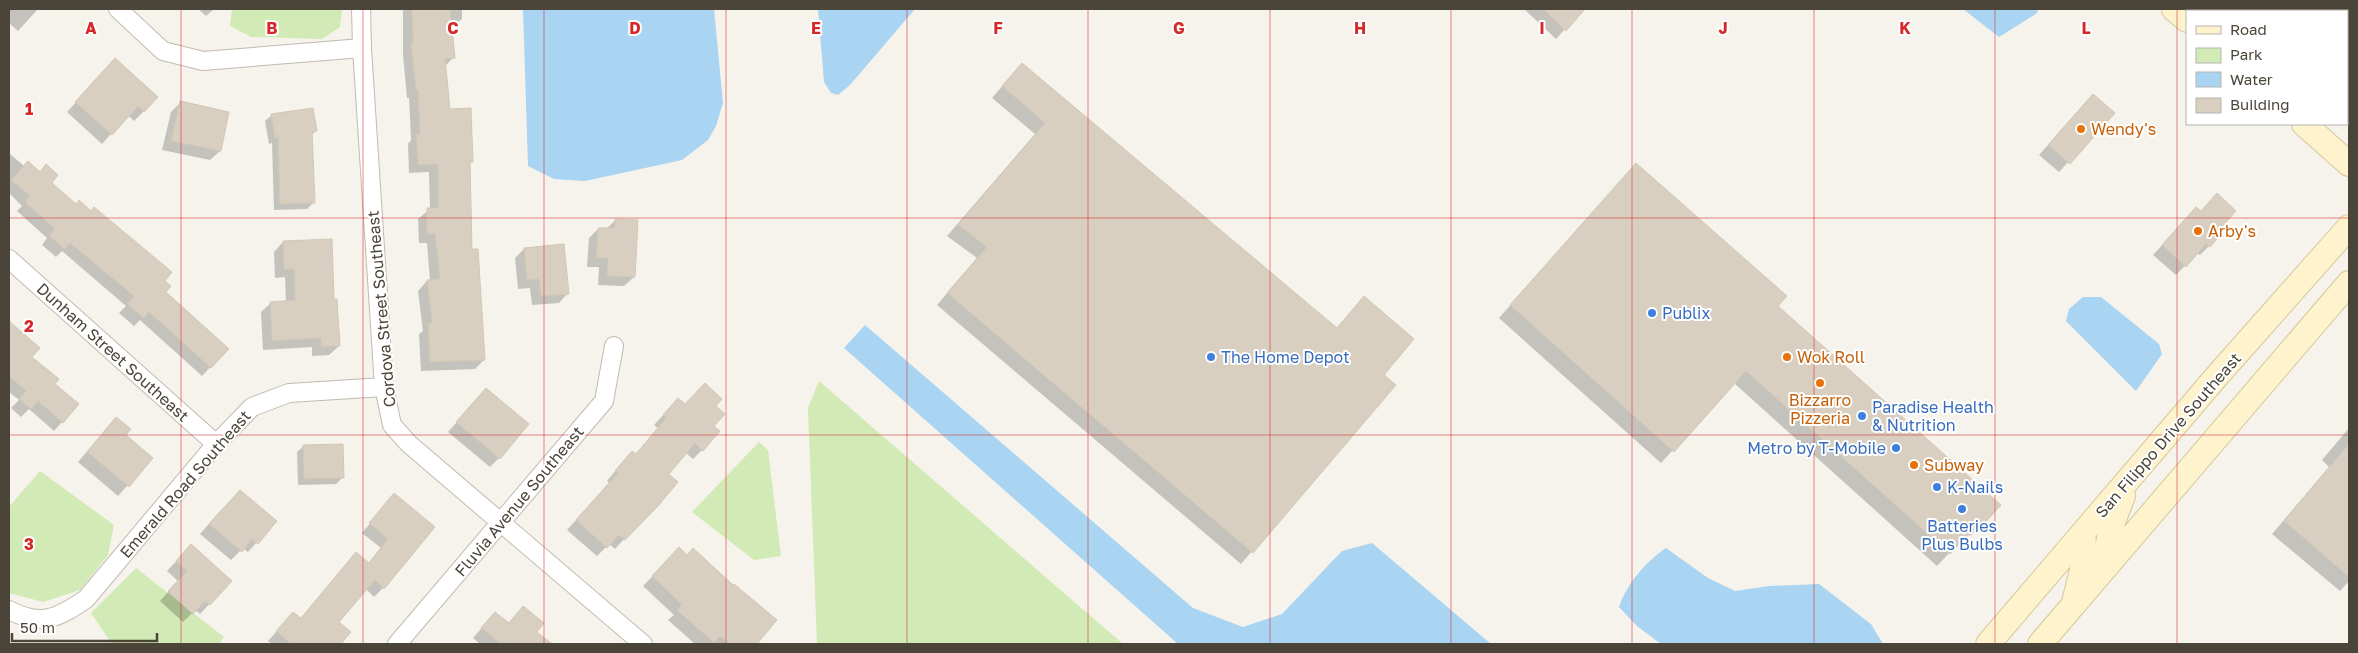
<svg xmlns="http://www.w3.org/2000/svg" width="2358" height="653" font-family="'Golos Text',sans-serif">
<rect width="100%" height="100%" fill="#f6f3ec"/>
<!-- green -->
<g fill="#d2eab5">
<path d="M232,9H342L340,27L322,39L251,37L230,26Z"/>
<path d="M819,381L1123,644H817L808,408Z"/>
<path d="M759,442L768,450L781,556L754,560L692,512Z"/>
<path d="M40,471L114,525L108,555L80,590L43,602L9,593V507Z"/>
<path d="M136,568L224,637L219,644H112L91,613Z"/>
</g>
<!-- water -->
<g fill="#a9d4f2">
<path d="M523,9H714L723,103L716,126L708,140L682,160L585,181L554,179L528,166Z"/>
<path d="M818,9H915L850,85L838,95L831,93L824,82Z"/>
<path d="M1963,9H2038L2037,13L1999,37Z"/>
<path d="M2291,9H2349V78L2347,76V11H2295Z"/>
<path d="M2083,297H2101L2159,344L2162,354L2136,391L2066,321L2069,309Z"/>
<path d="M865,325L1193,608L1243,627L1282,614L1342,551L1372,543L1491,644H1178L844,348Z"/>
<path d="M1666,548L1708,578L1735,591L1769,586L1819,584L1871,624L1883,644H1661L1637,626L1619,607C1627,583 1646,562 1666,548Z"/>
</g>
<!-- shadow -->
<g fill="#0003">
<path d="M9,9H38L18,31L9,23Z"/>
<path d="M198,9H214L206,16Z"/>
<path d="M403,9H462V19L450,28L453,58L444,67L449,110L472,162L469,164L471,251L484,360L475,369L421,371L419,334L423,331L418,291L427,281H430L427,243H419L418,219L430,209L429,172L409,173L408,144L411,140L409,98H407L403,55Z"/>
<path d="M1524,9H1583L1556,39Z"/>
<path d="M106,69L144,111L134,121L128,115L102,144L67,112Z"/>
<path d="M1011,76L1336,329L1364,298L1382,375L1394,386L1241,564L937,305L977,258L947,236L1035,134L992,98Z"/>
<path d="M180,103L228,113L220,151L210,160L162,150L171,112Z"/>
<path d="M2084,105L2113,114L2059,172L2039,155Z"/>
<path d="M272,115L316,131L311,135L314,202L307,209L274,210L272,143L269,144L265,121Z"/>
<path d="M9,153L24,166L50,183L163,281L165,292L227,349L202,376L140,320L134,326L119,313L126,306L62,251L56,257L42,245L47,238L17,211L22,206L9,193Z"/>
<path d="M1636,164L1776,306L1982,524L1970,536L1967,534L1937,566L1734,383L1661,463L1499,318Z"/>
<path d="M2187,218L2217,230L2209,246L2200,255L2197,253L2176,275L2153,255Z"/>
<path d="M616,220L634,277L624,286L598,285L599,267H587L589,238L598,229H606Z"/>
<path d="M283,242L339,346L329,355L312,356V347L263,350L261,312L271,303L286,302L285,277L275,278L274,252Z"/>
<path d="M524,249L568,293L559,303L532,305L530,288L518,289L515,258Z"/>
<path d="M9,321L38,348L31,357L53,384L62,422L54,431L29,409L21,417L11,408L19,400L9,392Z"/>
<path d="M486,389L499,458L490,467L448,432Z"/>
<path d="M685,406H714L713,426L702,450L693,459L686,453L668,474L676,482L615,549L609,544L597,556L567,530L609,483L607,481L623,462L632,452L635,455L658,428L654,425L669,409Z"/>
<path d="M107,428L124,435L152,458L118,496L78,462Z"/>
<path d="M2349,428V581L2340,591L2272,534L2329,467L2322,460Z"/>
<path d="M304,446L343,477L336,484L298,485L297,452Z"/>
<path d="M394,495L383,588L374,597L366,589L338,623L349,632L339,644H272L268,641L293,613L300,619L368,564L381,548L362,533Z"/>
<path d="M222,509L275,522L248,552L243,548L231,560L200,534Z"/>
<path d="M181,556L230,582L200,614L195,610L183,622L160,601L178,581L167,571Z"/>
<path d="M687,556L733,587L776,620L756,644H695L668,620L674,615L643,586L670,558Z"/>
<path d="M523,607L535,632L542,638L537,644H480L473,638L486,623L508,624Z"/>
</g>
<!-- building -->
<g fill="#d8cfc1" stroke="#d3c7b4">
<path d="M412,9H450L455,58L445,59L450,109L471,108L473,162H470L472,249H478L485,360L430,362L428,323H432L427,280L440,279L435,234H427V208H438V164L418,165L416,134H420L418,90H416L411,44H413Z"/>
<path d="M1543,9H1585L1566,31Z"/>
<path d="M115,58L158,97L144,112L138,106L112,135L75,102Z"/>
<path d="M1022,63L1337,328L1364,296L1414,339L1384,375L1396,385L1253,553L947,293L987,247L958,225L1045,123L1002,86Z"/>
<path d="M2093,94L2115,113L2070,164L2048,145Z"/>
<path d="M180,101L229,112L221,151L171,141Z"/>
<path d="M313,108L317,131L312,132L315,203L280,204L278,138H275L271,114Z"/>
<path d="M28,161L40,172L46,164L58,175L52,183L76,204L79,200L91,211L94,207L172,272L165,281L171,286L166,292L229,349L211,368L149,312L144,318L127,304L134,296L70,243L65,249L49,236L55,229L25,202L30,196L11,180Z"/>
<path d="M1636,163L1787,296L1778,306L2001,505L1983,525L1980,522L1950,554L1746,371L1674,452L1510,305Z"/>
<path d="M2217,193L2236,211L2219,230L2222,233L2210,247L2206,244L2186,267L2162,245L2196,207L2201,211Z"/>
<path d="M615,219L638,220L635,277L607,276L608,258H596L598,228H615Z"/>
<path d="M332,239L334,299H337L340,346L321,347V338L272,341L270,302L295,300L294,269H284L283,241Z"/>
<path d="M564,244L569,294L541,296L539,279L527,280L524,248Z"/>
<path d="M9,321L40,348L32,357L59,379L55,384L79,404L63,423L38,401L31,409L19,399L26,391L9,376Z"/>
<path d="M705,383L722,399L716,406L725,414L714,426L720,431L703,451L695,443L669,474L678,482L658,506L625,540L619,535L607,548L576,520L618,473L615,471L632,451L636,454L666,418L663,415L678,398L685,404Z"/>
<path d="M486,388L529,424L500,459L456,422Z"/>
<path d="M116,417L131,429L126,435L153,458L129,487L87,452Z"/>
<path d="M343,444L344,478L304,479L303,445Z"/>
<path d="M2349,444V577L2284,521Z"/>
<path d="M240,490L277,521L258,544L252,539L242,552L209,524Z"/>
<path d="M394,493L435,527L384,589L375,580L339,622L351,632L341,644H291L276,631L293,612L301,618L356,552L369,563L388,539L369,523Z"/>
<path d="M191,544L232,581L210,605L205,601L193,614L168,591L187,571L176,561Z"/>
<path d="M679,547L687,555L693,548L733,585L734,584L777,620L757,644H730L720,636L714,643L677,610L682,605L652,576Z"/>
<path d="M523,606L544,623L537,632L552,644H501L481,628L495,612L509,623Z"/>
</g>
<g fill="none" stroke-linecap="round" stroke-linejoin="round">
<!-- street casing -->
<g stroke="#c2bbae" stroke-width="20">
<g id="street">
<path d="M118,9L163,51L203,61L362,48"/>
<path d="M361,9L362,48L384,387L392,425L409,444L643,644"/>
<path d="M9,259L216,444"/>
<path d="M9,610C41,627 58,618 86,599L216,444L252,407L289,393L384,387"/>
<path d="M397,644L604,401L614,346"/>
</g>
</g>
<!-- secondary casing -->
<g stroke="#d6c79b" stroke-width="26">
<g id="secondary">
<path d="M2174,9L2187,20"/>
<path d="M2304,124L2349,164"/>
<path d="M2102,569L2113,522L2123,496"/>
<path d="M2075,598C2081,576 2086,557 2083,534"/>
<path d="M1988,644L2217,376L2349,227"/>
<path d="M2040,644L2349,283"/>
</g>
</g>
<!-- street -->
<use href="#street" stroke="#fff" stroke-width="18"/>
<!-- secondary -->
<use href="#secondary" stroke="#fff3cd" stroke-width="24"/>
</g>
<!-- grid -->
<path fill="none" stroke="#d62828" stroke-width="1" stroke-opacity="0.55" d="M181,9V644M363,9V644M544,9V644M726,9V644M907,9V644M1088,9V644M1270,9V644M1451,9V644M1632,9V644M1814,9V644M1995,9V644M2177,9V644M9,218H2349M9,435H2349"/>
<!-- markers -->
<g fill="#e8710a" stroke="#fff" stroke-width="2">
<circle cx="2081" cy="129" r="5"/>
<circle cx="2198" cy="231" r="5"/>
<circle cx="1787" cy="357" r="5"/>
<circle cx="1820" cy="383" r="5"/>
<circle cx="1914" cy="465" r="5"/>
</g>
<g fill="#3f7fe0" stroke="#fff" stroke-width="2">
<circle cx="1652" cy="313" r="5"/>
<circle cx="1211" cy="357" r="5"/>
<circle cx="1862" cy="416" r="5"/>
<circle cx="1896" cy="448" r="5"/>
<circle cx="1937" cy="487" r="5"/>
<circle cx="1962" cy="509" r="5"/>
</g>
<g text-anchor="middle" stroke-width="4" stroke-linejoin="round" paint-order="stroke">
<!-- food labels -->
<g font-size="16" fill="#c56008" stroke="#fff" text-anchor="start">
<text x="2091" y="135">Wendy's</text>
<text x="2208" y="237">Arby's</text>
<text x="1797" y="363">Wok Roll</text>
<text x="1820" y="406" text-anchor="middle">Bizzarro<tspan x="1820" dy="18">Pizzeria</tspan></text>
<text x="1924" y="471">Subway</text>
</g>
<!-- street labels -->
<g font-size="16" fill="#4b4439" stroke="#fff">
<text transform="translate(381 309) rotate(-95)" y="6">Cordova Street Southeast</text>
<text transform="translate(113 352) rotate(42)" y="6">Dunham Street Southeast</text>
<text transform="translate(2168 435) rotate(-49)" y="6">San Filippo Drive Southeast</text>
<text transform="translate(185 484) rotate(-49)" y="6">Emerald Road Southeast</text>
<text transform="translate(519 501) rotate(-50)" y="6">Fluvia Avenue Southeast</text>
</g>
<!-- shop labels -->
<g font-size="16" fill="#366cbe" stroke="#fff" text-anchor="start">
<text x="1662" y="319">Publix</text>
<text x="1221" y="363">The Home Depot</text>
<text x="1872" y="413">Paradise Health<tspan x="1872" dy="18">&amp; Nutrition</tspan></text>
<text x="1886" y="454" text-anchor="end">Metro by T-Mobile</text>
<text x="1947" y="493">K-Nails</text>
<text x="1962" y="532" text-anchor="middle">Batteries<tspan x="1962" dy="18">Plus Bulbs</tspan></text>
</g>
</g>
<g font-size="16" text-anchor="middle" font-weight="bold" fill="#d62828" stroke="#fff" stroke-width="4" stroke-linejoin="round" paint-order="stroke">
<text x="91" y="34">A</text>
<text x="272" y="34">B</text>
<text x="453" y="34">C</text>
<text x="635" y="34">D</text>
<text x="816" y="34">E</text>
<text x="998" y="34">F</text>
<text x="1179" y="34">G</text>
<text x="1360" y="34">H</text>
<text x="1542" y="34">I</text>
<text x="1723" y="34">J</text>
<text x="1905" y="34">K</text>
<text x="2086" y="34">L</text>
<text x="29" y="115">1</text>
<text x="29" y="332">2</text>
<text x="29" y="550">3</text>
</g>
<!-- border -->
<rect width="2358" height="653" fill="none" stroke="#4b4439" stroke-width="20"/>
<!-- legend -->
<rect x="2186" y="10" width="162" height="115" fill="#ffffff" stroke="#b7b4b0"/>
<rect x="2196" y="26" width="25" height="8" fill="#fff3cd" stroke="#b7b4b0"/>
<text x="2230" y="35" font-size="15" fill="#4b4439">Road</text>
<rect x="2196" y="48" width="25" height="15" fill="#d2eab5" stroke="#b7b4b0"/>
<text x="2230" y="60" font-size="15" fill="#4b4439">Park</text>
<rect x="2196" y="72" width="25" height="15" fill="#a9d4f2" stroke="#b7b4b0"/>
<text x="2230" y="85" font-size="15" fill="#4b4439">Water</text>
<rect x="2196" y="98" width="25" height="15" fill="#d8cfc1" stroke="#b7b4b0"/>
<text x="2230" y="110" font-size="15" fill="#4b4439">Building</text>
<!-- scale -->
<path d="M12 633v8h145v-8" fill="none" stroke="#4b4439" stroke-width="2.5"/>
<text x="20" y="633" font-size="15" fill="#4b4439" stroke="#ffffff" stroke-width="4" paint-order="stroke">50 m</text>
</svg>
